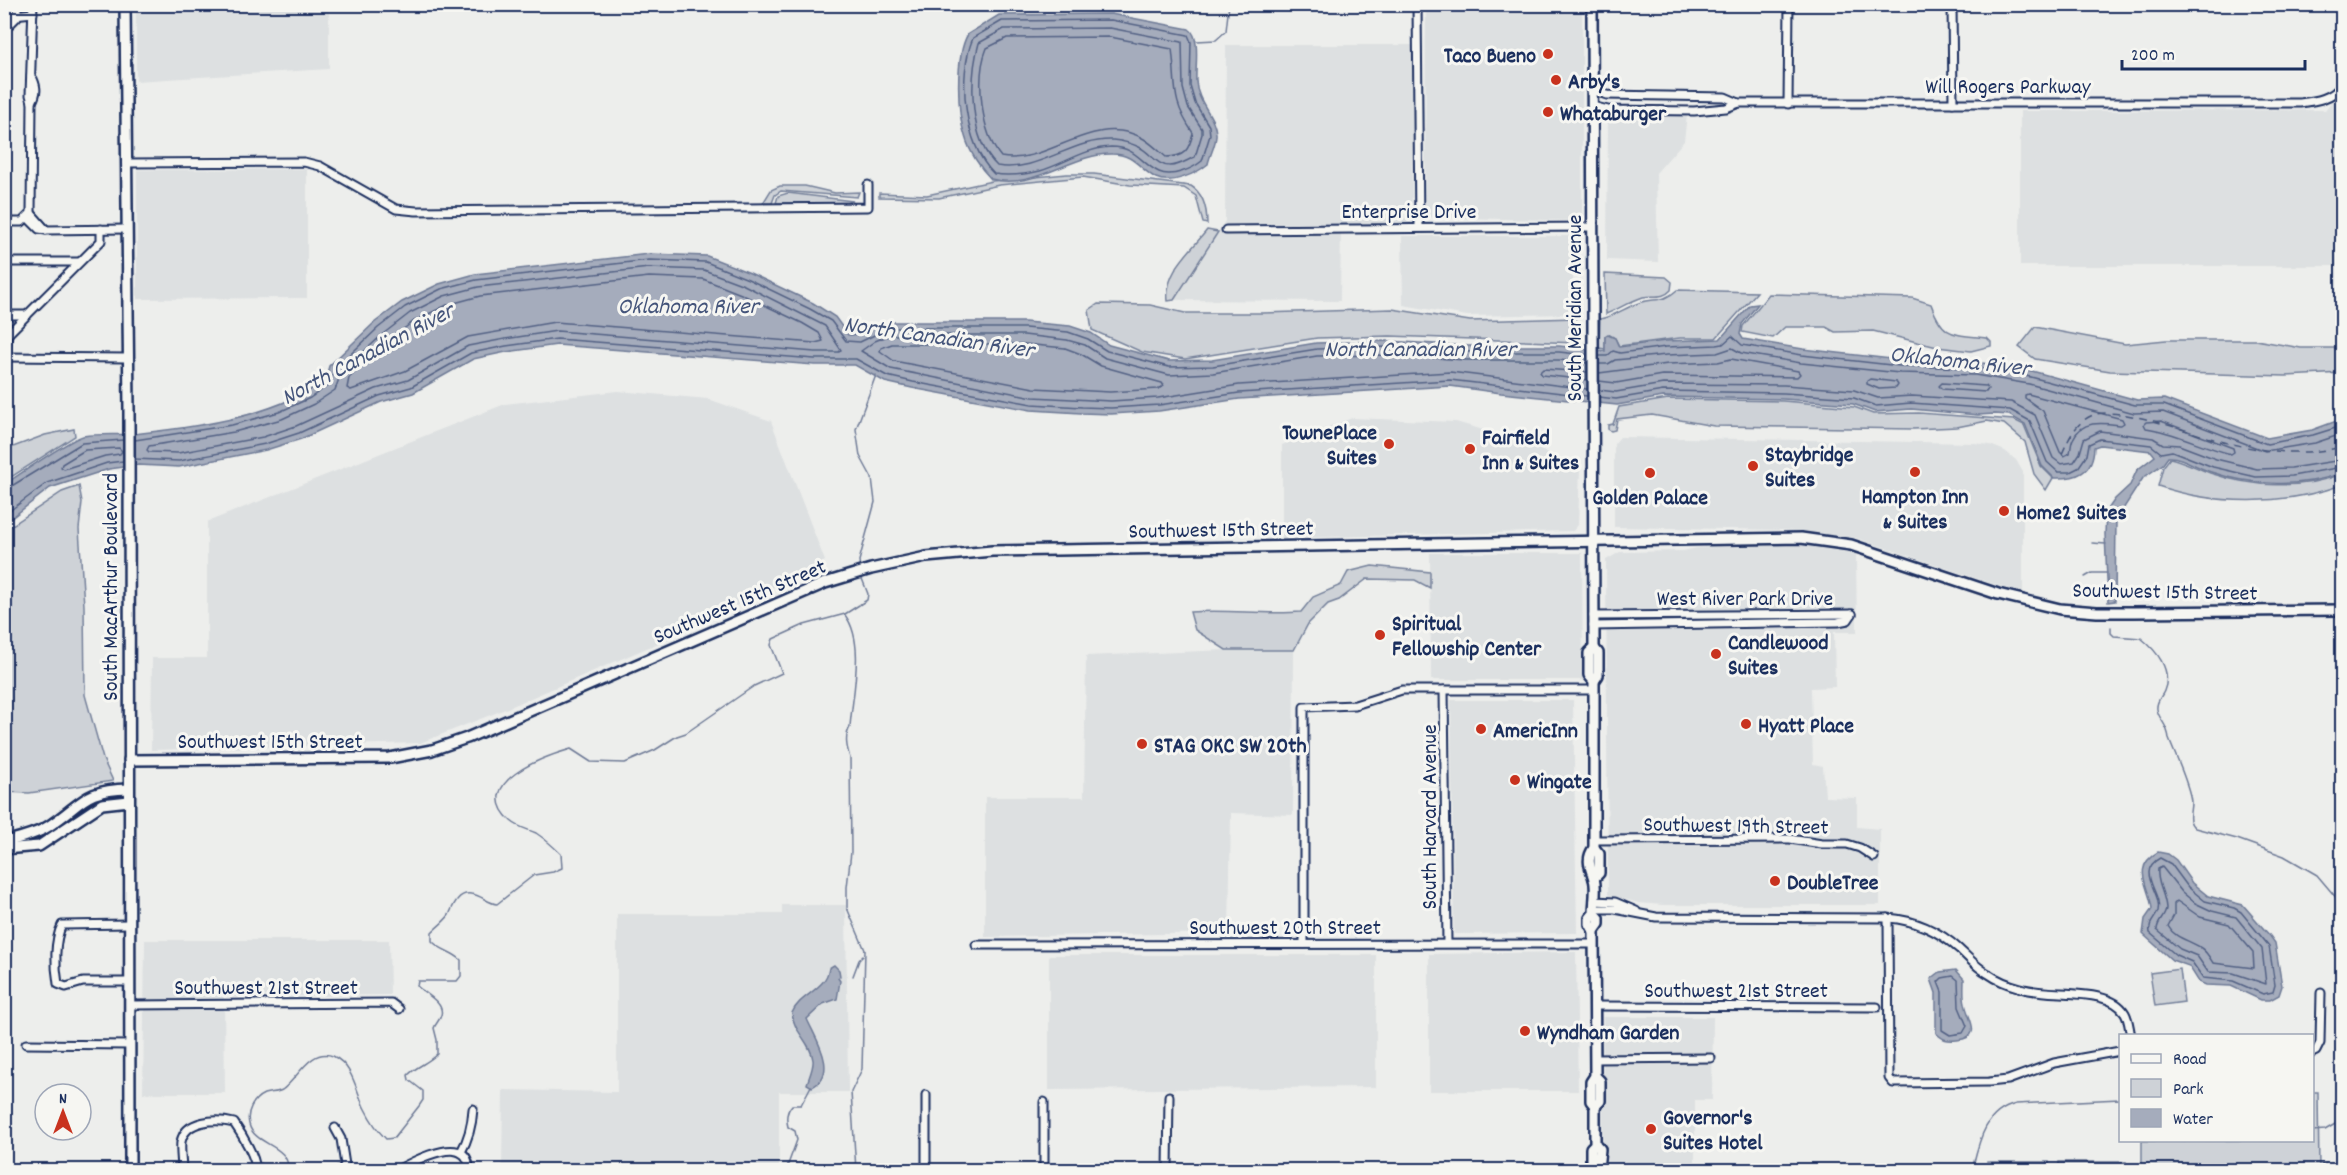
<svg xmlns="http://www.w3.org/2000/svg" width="2347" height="1175" font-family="Dekko,sans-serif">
<rect width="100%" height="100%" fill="#edeeec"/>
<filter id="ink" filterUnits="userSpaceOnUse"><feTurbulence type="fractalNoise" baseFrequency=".0167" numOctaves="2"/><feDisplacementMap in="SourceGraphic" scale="12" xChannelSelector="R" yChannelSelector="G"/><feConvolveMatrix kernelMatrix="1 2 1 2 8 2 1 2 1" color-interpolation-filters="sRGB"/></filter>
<g filter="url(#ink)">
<!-- built -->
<g fill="#dde0e1">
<path d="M136,5H329V69L136,81Z"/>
<path d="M1426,5H1582V221L1425,217Z"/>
<path d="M1226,45H1413L1412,225H1341L1340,301L1174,300L1225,221Z"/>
<path d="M2342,88V266H2020V111L2325,110Z"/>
<path d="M1608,114L1687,115L1684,141L1656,173L1658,262L1607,260Z"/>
<path d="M307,169V298L137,299V170Z"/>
<path d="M1402,236H1572L1574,314L1467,316L1403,305Z"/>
<path d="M618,391L708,399L771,421L825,561L684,632L503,710L420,743L151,750L152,658H207V522L505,404Z"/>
<path d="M1352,418L1456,422L1521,441L1580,468L1578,525L1573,531L1282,538V445Z"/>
<path d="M1620,437L1975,443L1990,445L2005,451L2016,460L2023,472V594L1856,538L1783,530L1614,527V444Z"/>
<path d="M1762,545L1810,546L1856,554L1857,632H1834L1835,687L1811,688L1813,764L1823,766L1825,797L1857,798V827L1880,829V905H1663L1639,903L1608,895L1606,560L1620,552L1683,551L1697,548Z"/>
<path d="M1430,553H1582L1583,680H1431Z"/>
<path d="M1226,650H1294L1293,815L1231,813L1229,933L985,937V797H1084L1086,656Z"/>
<path d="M1451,700H1573L1577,933L1454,934Z"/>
<path d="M782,905H846L848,1092H779V1170H502L503,1090L617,1092V914H782Z"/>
<path d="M145,940H389L390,995L224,997L225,1093H143Z"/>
<path d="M1576,952L1578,1091H1429V954Z"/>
<path d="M1049,955H1376V1087L1049,1090Z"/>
<path d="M1603,1017H1713L1712,1100H1695V1170H1602Z"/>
</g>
<!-- green -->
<g fill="#ced2d7" stroke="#74809a" stroke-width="1.5">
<path d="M1067,174H1094L1191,186C1204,194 1207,209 1207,224L1203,223L1196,196L1184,188L1130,185L1083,177L999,185L939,198L879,197V193L927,195L992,181Z"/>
<path d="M780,186H805L835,193L859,192L857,197L781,191L775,195L772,203H763L771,190Z"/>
<path d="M788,193L853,201L847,203H776L778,196Z"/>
<path d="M1207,230L1218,232L1174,300L1168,301C1164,272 1191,251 1207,230Z"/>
<path d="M1605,274L1666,277L1672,282L1671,290C1663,299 1654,295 1643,297C1630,301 1619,309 1606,314Z"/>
<path d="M1677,290L1757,292L1716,338H1680L1619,346L1615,338L1608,334L1605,336V349L1599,348L1600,319C1615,316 1623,309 1636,304C1653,297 1662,304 1677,290Z"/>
<path d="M1769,294L1912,298L1931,304C1943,338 1953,334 1987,338L1991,342V346L1971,351L1937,347L1873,331L1835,332L1826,327H1785L1773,338L1742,332L1743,326Z"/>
<path d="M1098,304L1150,305L1185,313H1263L1392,309L1470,321L1576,318L1577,343L1390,336L1317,338L1185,359L1142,352L1092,330L1089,310Z"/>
<path d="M2035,327L2125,344L2166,340H2256L2301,348H2342V373L2286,376L2110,371L2035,359L2019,347Z"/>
<path d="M1668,399L1783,401L1854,407L1873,414L1919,413L2014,420L2024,425L2041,466L2053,478L2046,490L2034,474L2025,442L2004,424L1987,421L1957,427L1913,429L1714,426L1652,415L1617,419L1615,430L1611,431L1608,429V425L1613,424L1619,407Z"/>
<path d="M74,429L75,436L5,481V450L45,435Z"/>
<path d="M2170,458C2184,461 2196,468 2210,473C2251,487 2301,490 2342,474V485C2285,505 2216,506 2158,486L2163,467Z"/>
<path d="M79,486L82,502L79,529L84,606L85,695L103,759L113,781L29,793L5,792V530L62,492Z"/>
<path d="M1372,566L1430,572V588L1415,580L1367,579L1339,600L1328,604L1308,624L1294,650H1226L1195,630L1190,612C1227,609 1264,615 1301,612L1313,597L1341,585L1348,572Z"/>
<path d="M2180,969L2184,1002L2155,1006L2150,973Z"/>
<path d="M2313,1092H2318L2319,1170H2142V1141L2312,1140Z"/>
<rect x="1987" y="1162" width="62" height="8"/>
<rect x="2059" y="1162" width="67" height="8"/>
</g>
<!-- water -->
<g fill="#a5acbc" stroke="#6e7a96" stroke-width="1.5">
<path d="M1111,14L1189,29C1201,37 1195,67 1196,81C1197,103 1215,115 1216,133C1217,143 1210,154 1208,164C1196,174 1171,185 1156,178C1139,169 1135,154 1112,154C1072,153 1034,191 991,179C980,168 969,151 965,136C957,112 955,56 968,34L999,15Z"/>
<path d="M649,254L707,256L750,273L813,303L835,317L848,335C862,336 874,327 888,322H1025L1070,326L1091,333L1109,345L1169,361L1212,360L1316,343L1388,341L1467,346H1559L1605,351V336L1608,335L1615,338L1619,347L1666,341L1720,339L1750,305L1758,304L1742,324L1740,334L1743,339L1803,349L1900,360L1976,362L2032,371L2137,400L2164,399L2267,438L2312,430L2342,419V473C2302,488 2252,486 2211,472C2197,468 2182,456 2168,457L2163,464L2143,478L2116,520L2115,601L2108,602L2105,534L2106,512L2115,499L2130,485L2137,470L2155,456L2151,451L2100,445L2094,447C2093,473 2077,479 2054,478L2042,466L2025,424L2009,415L1995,414L1978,415L1911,409L1875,412L1853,404L1783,399L1663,397L1617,405L1501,393L1450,386L1239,399L1159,411L1111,414L1081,413L1031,410L912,388L885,382L855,365H815L557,345L506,352L473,359L413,393L381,402L301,439L266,450L179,467L138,465L109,469L50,488L5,523V484C19,475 70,439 83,436C102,433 123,436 142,433C205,426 272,416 325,381L329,366L374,323L402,302L439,284L475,274Z"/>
<path d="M2158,852L2168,854L2176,860L2192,883L2208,896L2243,905L2270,936L2275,943L2282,986L2279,995L2270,1000H2261L2231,986L2206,985L2199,982L2189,966L2172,960L2145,936L2143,934L2145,919L2152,909C2150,887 2130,868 2158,852Z"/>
<path d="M834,965L839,970L840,976L838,978L840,981L837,999L823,1004L807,1019C815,1038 840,1073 812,1087L807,1084C809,1077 814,1067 813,1060C811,1042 793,1032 792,1013C800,994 826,990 829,968Z"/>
<path d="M1956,970L1964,979C1964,987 1963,995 1965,1003C1967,1018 1985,1037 1957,1040C1947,1041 1943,1040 1936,1033V993L1931,979L1940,972Z"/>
</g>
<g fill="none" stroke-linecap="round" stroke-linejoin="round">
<!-- shore -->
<g stroke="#526184" stroke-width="1.5">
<path d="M1002,21L1111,20L1188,35L1191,42L1190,86L1195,103L1209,126L1210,135L1202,161C1192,169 1172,178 1159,172C1140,163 1137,147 1111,147C1085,148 1064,164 1040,171C1027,174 1008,176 994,174C964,145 957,76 973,38Z"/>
<path d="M1110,28L1182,42L1183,88L1188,107L1202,129V134L1195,157C1187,160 1179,166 1170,166C1157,166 1150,152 1139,147C1131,143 1122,141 1113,140C1072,138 1039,173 997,166C969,139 969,79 979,43L1004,29Z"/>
<path d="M1110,37L1172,49C1177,87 1170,99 1193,133C1189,150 1185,157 1166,157C1159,151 1152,144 1144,139C1093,110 1048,166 1001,157C981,133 975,77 987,48L1007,38Z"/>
<path d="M649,268L704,270L744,285L825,326L841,350L839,352H815L557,331L505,339L468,346L408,380L376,389L296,426L263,437L178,453L149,452L147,450L149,446L234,432L282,419L314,404L335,390L341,373L383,334L410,313L444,296L478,287Z"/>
<path d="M649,277L703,279L741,294L802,323L819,333L823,341L815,343L555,322L468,337L405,371L351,390L347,388L349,378L389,340L414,321L447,305L480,296Z"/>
<path d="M892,344H1024L1065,348L1081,354L1101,366L1162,383L1164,386L1158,389L1110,392L1034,388L894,361L880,351L881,348Z"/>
<path d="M1599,356H1607L1613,351L1620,353L1666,347L1717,345L1723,344L1732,336L1742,345L1802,355L1900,366L1975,368L2031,377L2135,405H2164L2267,444L2313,435L2342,426"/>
<path d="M1587,363L1559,360H1466L1388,355L1317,356L1213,373L1169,375L1105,358L1085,345L1067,340L1024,335H890L875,341L861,351L891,369L1033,397L1111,401L1158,398L1239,385L1450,372L1587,389"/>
<path d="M1599,364H1608L1615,360L1667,355L1717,353L1732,348L1741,353L1801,363L1900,373L1975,375L2029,384L2134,413L2163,412L2265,451L2315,443L2342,434"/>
<path d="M1587,372L1543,369L1540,372L1542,375L1587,380"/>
<path d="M1599,373L1668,364L1718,362L1731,359L1798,371L1800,374L1797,377L1662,375L1616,383L1599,381"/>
<path d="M1870,379L1896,382L1898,385L1896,388L1879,389L1867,384V381Z"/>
<path d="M1942,383L1986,386L1988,389L1986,392L1942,389L1939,386Z"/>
<path d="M1599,390L1616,392L1663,384L1784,385L1854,390L1878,398L1912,396L2011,402L2035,415L2053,458L2061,464L2074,462L2080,453L2084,439L2100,431L2153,438L2163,444L2179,445L2216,459L2257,469L2291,468L2342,460"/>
<path d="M2028,394L2122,419L2124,423L2121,425C2104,423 2082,419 2073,439C2071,443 2071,448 2070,453L2064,456L2060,452L2043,411L2025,398V395Z"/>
<path d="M1599,397L1616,399L1663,391L1784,393L1854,398L1876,406L1911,403L2010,410L2030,421L2047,462L2058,472H2070L2078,468L2087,455L2089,444L2100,439L2151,445L2161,453L2172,451L2213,467L2256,477L2292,476L2342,467"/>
<path d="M2146,422L2161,421L2233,448L2234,452L2231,454C2202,447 2175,432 2146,428L2144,424Z"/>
<path d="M135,440L232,425L279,412L310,398L329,385L335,369L378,328L405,307L441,289L476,280L649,260L706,262L748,279L810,309L831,321L846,341L860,342L889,328H1025L1068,332L1088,339L1107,351L1169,367L1213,366L1317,349L1388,347L1467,352H1559L1587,355"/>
<path d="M119,448L122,451L120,454L105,456L64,469L61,467L62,464L85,450Z"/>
<path d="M135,459L179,461L265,444L299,433L379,396L411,387L471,353L506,346L557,339L815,359H856L887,376L913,382L1032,404L1082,407L1111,408L1159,405L1239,393L1450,380L1587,396"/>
<path d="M4,488L10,487L82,443L123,440"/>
<path d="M4,515L47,483L107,463L123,461"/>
<path d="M2160,858L2171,864L2188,887L2205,901L2234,908L2241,912L2269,946L2275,985L2273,992L2263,994L2233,981L2203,978L2192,962L2176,955L2150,933C2148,922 2155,920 2158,911C2163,893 2134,872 2160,858Z"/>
<path d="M2162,867L2182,892L2195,903L2212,911L2236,917L2262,949L2266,984L2233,973L2208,972L2197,956L2180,949L2157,930C2157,921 2166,917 2166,908C2165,893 2156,883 2158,869Z"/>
<path d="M2177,901L2200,917L2229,924L2253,952L2254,968L2213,963C2210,958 2206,951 2201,948C2190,940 2175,939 2168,926L2174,915V904Z"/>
<path d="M1953,976L1958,980L1959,1007L1967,1026L1963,1033L1950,1035L1942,1030V992L1938,982L1942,978Z"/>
</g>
<!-- stream -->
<g stroke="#6e7a96" stroke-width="1.5">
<path d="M1197,41L1216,40L1226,31L1229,4"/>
<path d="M2092,543L2106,544"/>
<path d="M860,568L859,561L875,502L872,478L860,456L856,429L876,375"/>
<path d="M2085,577L2092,573H2107"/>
<path d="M845,615C866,643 852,696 850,727C844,737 847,748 850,758L851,852L847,887V908L865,950L862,1069L851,1092L856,1170"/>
<path d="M2111,627V633L2114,636L2141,638C2156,650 2173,670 2164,691C2161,698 2156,701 2157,709C2158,719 2168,724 2169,739C2175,755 2190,786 2191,802C2191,813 2186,820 2195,828L2237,839L2284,856L2317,875L2339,901L2342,988"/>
<path d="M853,976L859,960L863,956"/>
<path d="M2342,1008L2340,1033L2342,1044"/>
<path d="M2312,1131L2325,1130L2342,1120"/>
<path d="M288,1170C290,1144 254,1146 249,1124C246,1112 253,1099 264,1094C270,1092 277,1093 282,1090C297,1080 310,1047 333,1056C354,1066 356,1092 365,1109C371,1121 377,1130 386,1139L394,1138L419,1106L423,1100V1091L409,1080L408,1075C417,1066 428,1063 437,1054V1040L434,1028C436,1023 440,1020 441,1015C445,1003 424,993 417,986L418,981H457L461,976V960C452,951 441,951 432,941V932C437,927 445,921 449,915C453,906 458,892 471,894C481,895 488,903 497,904L534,875L553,872L562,868L561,854C553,846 545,839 536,833C527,829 519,828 511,821C470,783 543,757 571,749L591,762L625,763L655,750L677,736L686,733L754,686L782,673L771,645L773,639L804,625L845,614L867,600L868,594L861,576"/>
<path d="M786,1170L797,1140L795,1131L788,1127C786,1118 786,1112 792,1105H801L811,1086"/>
<path d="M1972,1170C1979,1142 1984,1112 2016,1104L2120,1099"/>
</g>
<!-- ferry -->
<path stroke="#44547a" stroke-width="1.5" stroke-dasharray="8 6" stroke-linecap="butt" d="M2062,454C2069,438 2076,422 2093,415C2120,405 2198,436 2228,443C2265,452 2305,456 2342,447"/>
<!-- street casing -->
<g stroke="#1b2f5e" stroke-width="11">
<g id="street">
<path d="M1417,4L1419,227"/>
<path d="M1952,4L1953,103"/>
<path d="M2338,4L2342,10"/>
<path d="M4,16L33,13"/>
<path d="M4,30L17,17V4"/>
<path d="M1592,90L1607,95L1725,97L1739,103H2300C2316,101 2332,99 2342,85"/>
<path d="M32,102C37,93 37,88 33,79"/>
<path d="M1788,104L1789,4"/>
<path d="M1592,106L1608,110L1694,111L1726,108L1739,103"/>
<path d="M126,163L304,162L320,166L396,209L416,211L868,207V185"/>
<path d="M31,213L46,230"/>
<path d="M28,218L39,229L46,230L127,229"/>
<path d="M4,222H22L31,213L32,102L30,95L33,4"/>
<path d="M1226,230L1593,227"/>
<path d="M4,262H79"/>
<path d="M4,315H27"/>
<path d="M4,357L128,358"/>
<path d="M6,357L7,336L10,332L101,241V229"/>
<path d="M1593,616L1852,614"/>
<path d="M1593,626L1838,622L1848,620L1852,614"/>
<path d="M1444,690L1447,943"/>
<path d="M1594,840L1790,839L1822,844H1847L1860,848L1874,857"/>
<path d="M1594,901L1615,902L1636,911"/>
<path d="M1594,909H1615L1656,917L1888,918C1914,920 1939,931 1959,949C1968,957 1976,967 1987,973C1997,980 2009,985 2021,988C2050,998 2109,986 2125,1013C2129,1020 2129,1028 2131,1036"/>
<path d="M1888,918L1889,1078L1893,1083L1989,1082L2008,1080L2054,1063L2120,1051"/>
<path d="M129,924L62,925C54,941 55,967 58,984L66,987L83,982H130"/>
<path d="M1304,944V707L1355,705L1402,690H1594"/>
<path d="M976,945L1594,944"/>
<path d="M130,1005L391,1003L399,1009"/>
<path d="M1595,1006L1877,1007"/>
<path d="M26,1044L130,1045"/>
<path d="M2312,1053L2316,1051L2320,1043L2321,993"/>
<path d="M1595,1059L1711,1058"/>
<path d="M1044,1102V1170"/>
<path d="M335,1128L341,1139L345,1165L341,1170"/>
<path d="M461,1152C469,1138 472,1125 473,1109"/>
<path d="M182,1170C182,1162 180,1150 181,1142C185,1119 217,1119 234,1123C241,1133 258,1160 255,1170"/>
<path d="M397,1170C410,1163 449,1142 463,1154C468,1157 469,1165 470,1170"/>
<path d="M926,1170V1095"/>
<path d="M1168,1170L1169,1096"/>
<path d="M2324,1170V1169"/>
</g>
</g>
<!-- secondary casing -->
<g stroke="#1b2f5e" stroke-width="14">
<g id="secondary">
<path d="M125,4L129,411L130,1170"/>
<path d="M1592,4L1594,648L1589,653V675L1594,681V848C1585,860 1591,868 1594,879C1597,888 1594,903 1594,913L1590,918V924L1594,931"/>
<path d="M1594,648L1598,653V675L1594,681"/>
<path d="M129,760L390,758L432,750L467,738L825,583L871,569L926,557L992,551L1801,538L1851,545L1998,594L2060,609L2097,612H2134L2342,610"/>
<path d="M4,843C19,837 36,835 49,826C84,803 83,790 129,789"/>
<path d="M1594,848L1599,854V873L1594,878"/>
<path d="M4,849L39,846L102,804L129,801"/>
<path d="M1594,913L1599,918V924L1594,931L1595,1076L1591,1082V1101L1595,1106"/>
<path d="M1595,1144L1600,1149L1598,1170"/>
<path d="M1593,1170L1591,1168V1148L1595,1144V1106L1600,1101V1081L1595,1076"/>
</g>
</g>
<!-- street -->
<use href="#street" stroke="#f6f6f2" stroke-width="7"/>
<!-- secondary -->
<use href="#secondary" stroke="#f6f6f2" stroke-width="9"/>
</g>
</g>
<!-- markers -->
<g fill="#c8321e" stroke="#f6f6f2" stroke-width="2">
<circle cx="1548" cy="54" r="6"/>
<circle cx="1556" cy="80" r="6"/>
<circle cx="1548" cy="112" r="6"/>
<circle cx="1389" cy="444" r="6"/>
<circle cx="1470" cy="449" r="6"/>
<circle cx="1753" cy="466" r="6"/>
<circle cx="1915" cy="472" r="6"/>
<circle cx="1650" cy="473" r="6"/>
<circle cx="2004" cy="511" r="6"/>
<circle cx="1380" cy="635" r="6"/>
<circle cx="1716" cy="654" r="6"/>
<circle cx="1746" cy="724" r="6"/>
<circle cx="1481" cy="729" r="6"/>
<circle cx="1142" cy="744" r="6"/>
<circle cx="1515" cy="780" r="6"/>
<circle cx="1775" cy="881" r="6"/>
<circle cx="1525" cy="1031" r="6"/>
<circle cx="1651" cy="1129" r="6"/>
</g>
<g text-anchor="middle" stroke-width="6" stroke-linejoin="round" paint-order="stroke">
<!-- poi labels -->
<g font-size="22" font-weight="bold" fill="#1b2f5e" stroke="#f6f6f2" text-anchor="start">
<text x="1536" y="62" text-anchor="end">Taco Bueno</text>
<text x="1568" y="88">Arby's</text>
<text x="1560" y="120">Whataburger</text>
<text x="1377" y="439" text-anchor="end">TownePlace<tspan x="1377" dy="25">Suites</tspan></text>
<text x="1482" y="444">Fairfield<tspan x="1482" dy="25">Inn &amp; Suites</tspan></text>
<text x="1765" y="461">Staybridge<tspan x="1765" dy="25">Suites</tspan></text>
<text x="1915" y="503" text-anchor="middle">Hampton Inn<tspan x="1915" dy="25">&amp; Suites</tspan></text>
<text x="1650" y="504" text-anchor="middle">Golden Palace</text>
<text x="2016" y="519">Home2 Suites</text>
<text x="1392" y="630">Spiritual<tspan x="1392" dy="25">Fellowship Center</tspan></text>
<text x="1728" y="649">Candlewood<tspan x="1728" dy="25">Suites</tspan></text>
<text x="1758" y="732">Hyatt Place</text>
<text x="1493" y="737">AmericInn</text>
<text x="1154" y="752">STAG OKC SW 20th</text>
<text x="1527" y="788">Wingate</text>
<text x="1787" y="889">DoubleTree</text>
<text x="1537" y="1039">Wyndham Garden</text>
<text x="1663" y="1124">Governor's<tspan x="1663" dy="25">Suites Hotel</tspan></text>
</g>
<!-- street labels -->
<g font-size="22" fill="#1b2f5e" stroke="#f6f6f2">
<text x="2008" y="93">Will Rogers Parkway</text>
<text x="1409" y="218">Enterprise Drive</text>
<text transform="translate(1573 308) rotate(-90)" y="8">South Meridian Avenue</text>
<text transform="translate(1221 528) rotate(-1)" y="8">Southwest 15th Street</text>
<text transform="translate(109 587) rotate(-90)" y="8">South MacArthur Boulevard</text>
<text transform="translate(2165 590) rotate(1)" y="8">Southwest 15th Street</text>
<text x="1745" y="605">West River Park Drive</text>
<text transform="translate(739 600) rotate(-23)" y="8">Southwest 15th Street</text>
<text x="270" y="748">Southwest 15th Street</text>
<text transform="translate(1428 817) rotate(-90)" y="8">South Harvard Avenue</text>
<text transform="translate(1736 824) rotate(1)" y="8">Southwest 19th Street</text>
<text x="1285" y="934">Southwest 20th Street</text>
<text x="266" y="994">Southwest 21st Street</text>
<text x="1736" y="997">Southwest 21st Street</text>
</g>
<!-- water labels -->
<g font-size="24" font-style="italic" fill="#44547a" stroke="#f6f6f2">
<text x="688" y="313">Oklahoma River</text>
<text transform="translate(939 336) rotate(8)" y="8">North Canadian River</text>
<text x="1420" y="356">North Canadian River</text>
<text transform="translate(367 353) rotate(-28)" y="8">North Canadian River</text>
<text transform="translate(1960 360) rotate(6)" y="8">Oklahoma River</text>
</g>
</g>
<!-- margin -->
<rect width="2347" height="1175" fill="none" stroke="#f6f6f2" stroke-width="24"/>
<rect x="12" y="12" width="2323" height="1151" fill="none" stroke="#1b2f5e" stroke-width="2" filter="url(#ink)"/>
<!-- legend -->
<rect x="2119" y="1034" width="195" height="108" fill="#f6f6f2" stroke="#9ea6b7" stroke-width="1.5"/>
<rect x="2131" y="1054" width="30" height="9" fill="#f6f6f2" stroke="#9ea6b7" stroke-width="1.5"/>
<text x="2173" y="1064" font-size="18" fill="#1b2f5e">Road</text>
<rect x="2131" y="1079" width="30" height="18" fill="#ced2d7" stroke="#9ea6b7" stroke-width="1.5"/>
<text x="2173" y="1094" font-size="18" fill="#1b2f5e">Park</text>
<rect x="2131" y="1109" width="30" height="18" fill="#a5acbc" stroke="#9ea6b7" stroke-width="1.5"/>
<text x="2173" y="1124" font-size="18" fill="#1b2f5e">Water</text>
<!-- north arrow -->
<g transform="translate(63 1112)"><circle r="28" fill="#f6f6f2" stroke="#9ea6b7" stroke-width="1.5"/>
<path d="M0-4.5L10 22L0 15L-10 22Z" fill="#c8321e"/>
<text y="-9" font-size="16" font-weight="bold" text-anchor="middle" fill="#1b2f5e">N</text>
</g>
<!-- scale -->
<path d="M2122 60v9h183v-9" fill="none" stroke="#1b2f5e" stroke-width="3"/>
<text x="2131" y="60" font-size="18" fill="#1b2f5e" stroke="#f6f6f2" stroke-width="4.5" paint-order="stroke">200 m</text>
</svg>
